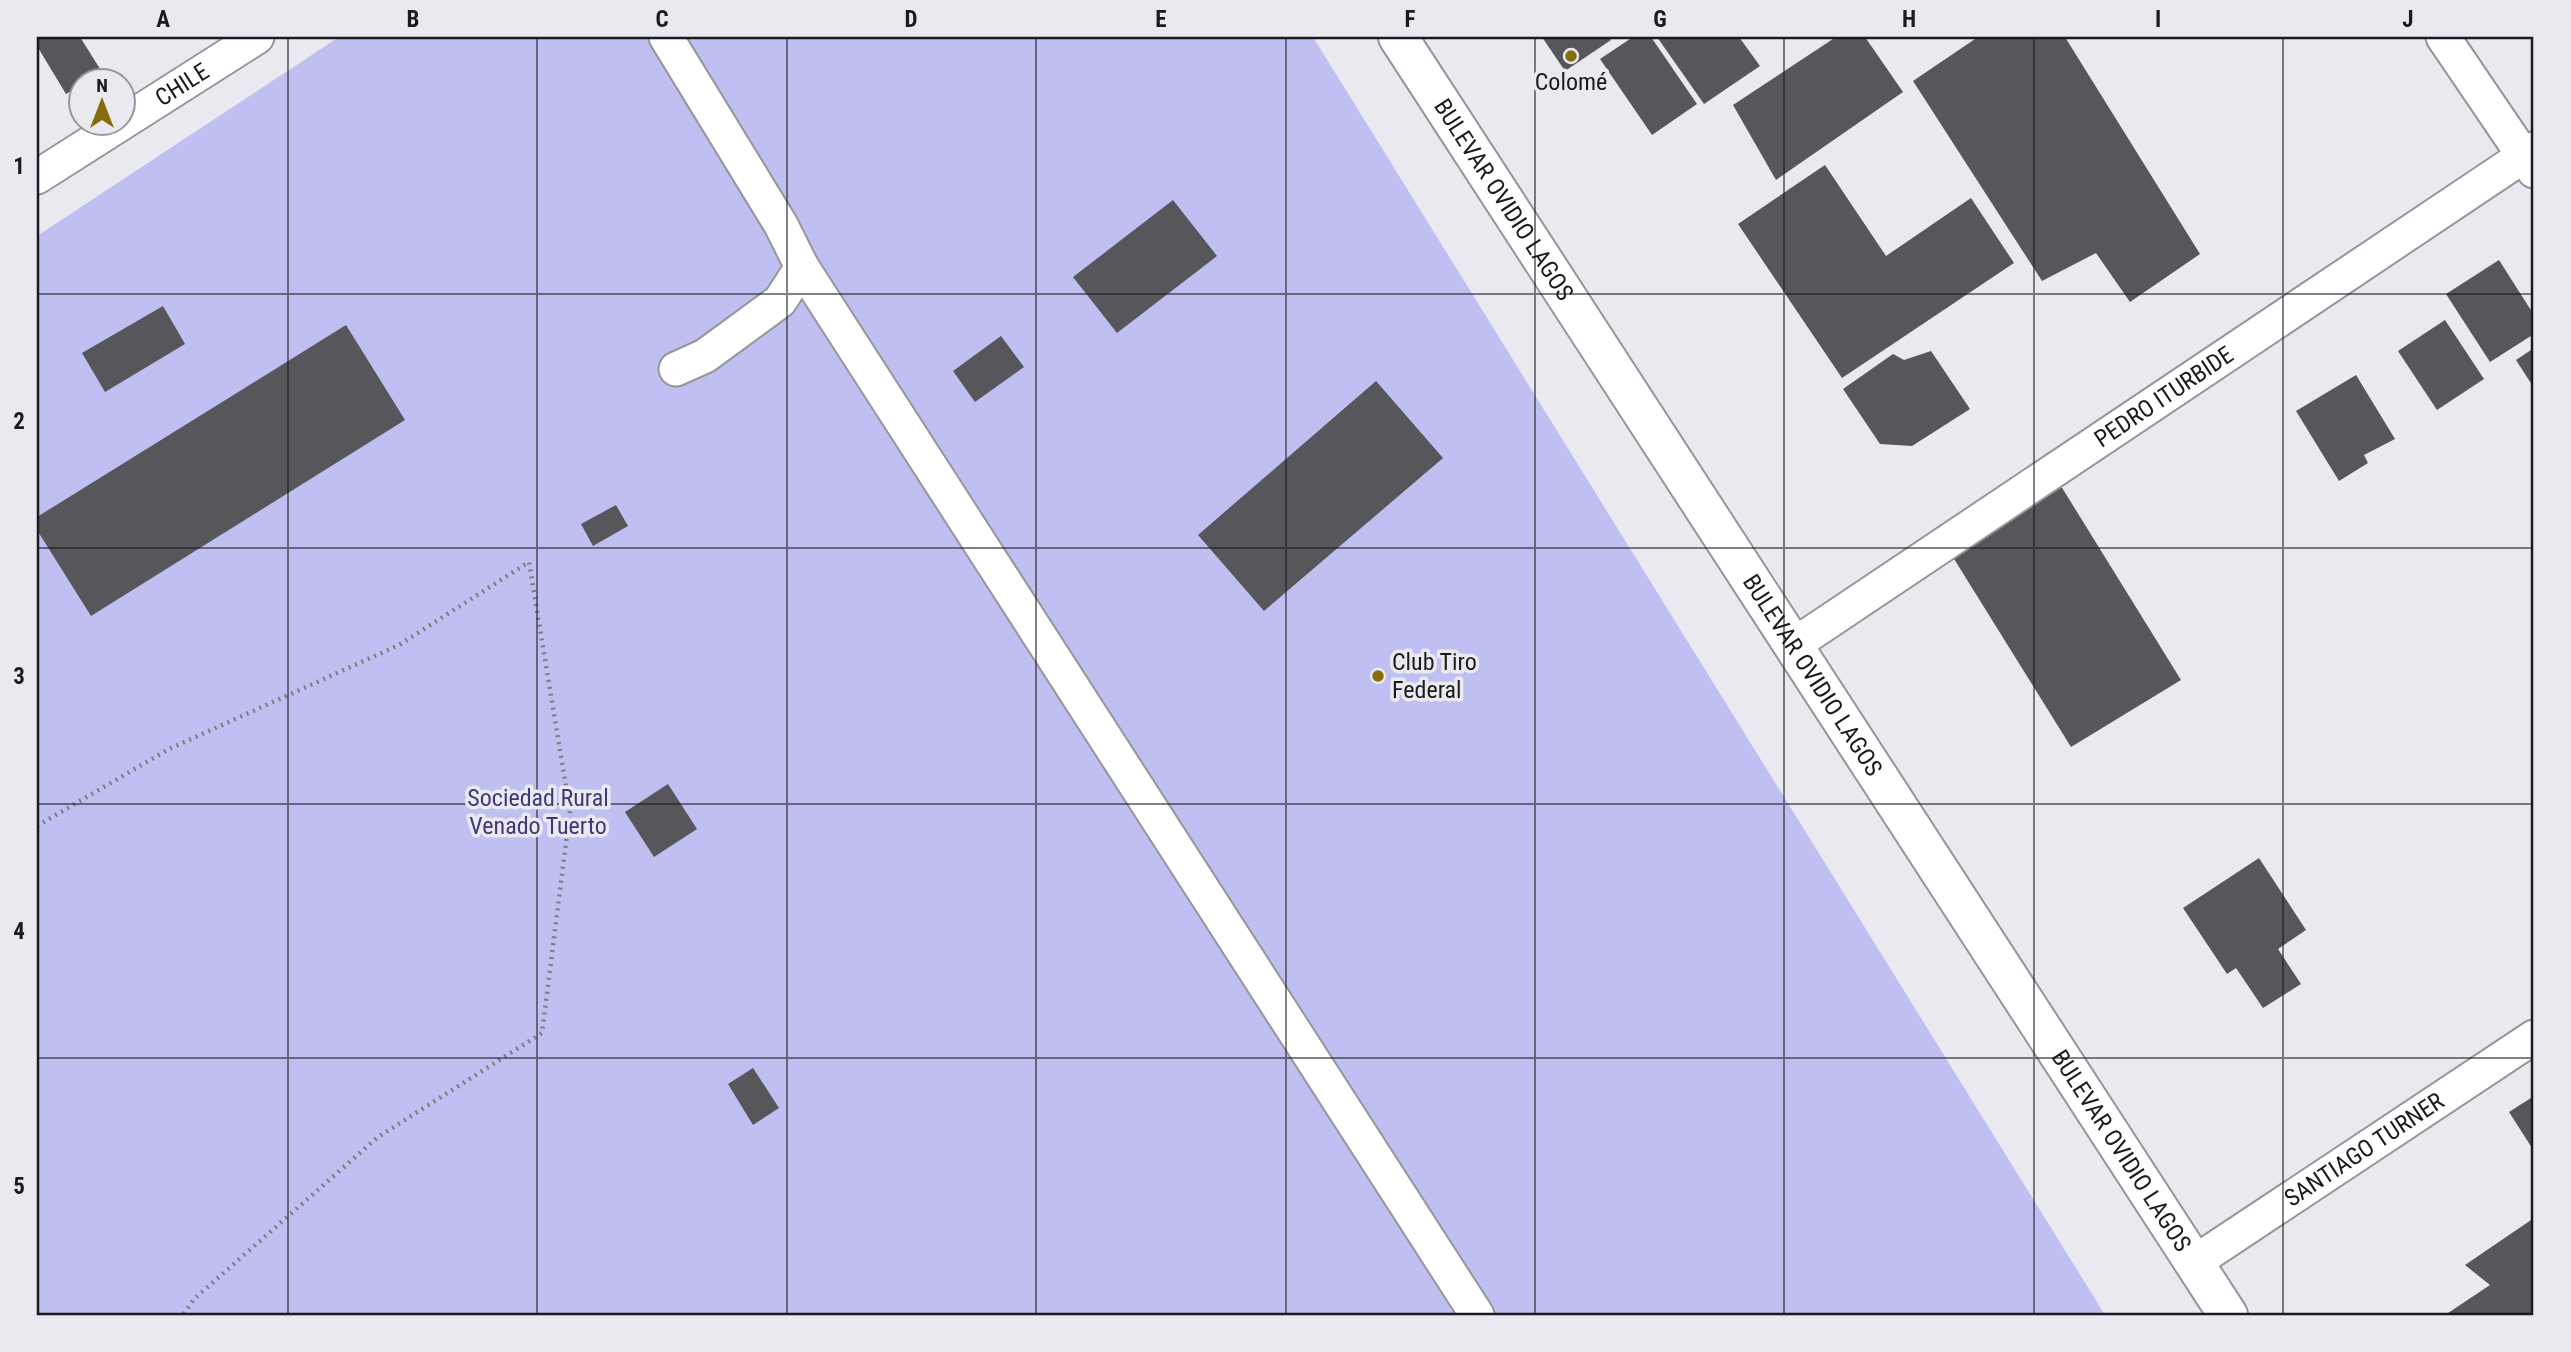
<svg xmlns="http://www.w3.org/2000/svg" width="2571" height="1352" font-family="'Roboto Condensed',sans-serif">
<rect width="100%" height="100%" fill="#e9e9ef"/>
<!-- green -->
<path fill="#c0bff2" d="M339,37H1313L2105,1315H37V236Z"/>
<!-- building -->
<g fill="#56565b">
<path d="M37,37H80L102,72L89,80H80V86L66,94L37,46Z"/>
<path d="M1542,37H1608L1611,40L1565,71Z"/>
<path d="M1633,37H1651L1697,104L1652,135L1600,59Z"/>
<path d="M1657,37H1739L1760,66L1704,104Z"/>
<path d="M1836,37H1865L1903,92L1776,180L1733,105Z"/>
<path d="M1978,37H2065L2200,254L2130,302L2096,253L2042,281L1913,81Z"/>
<path d="M1825,165L1886,256L1971,198L2014,263L1842,378L1738,224Z"/>
<path d="M1173,200L1217,256L1117,333L1073,277Z"/>
<path d="M2499,260L2534,315V334L2490,362L2446,294Z"/>
<path d="M163,306L185,344L105,392L82,353Z"/>
<path d="M2445,320L2484,379L2437,410L2398,351Z"/>
<path d="M346,325L405,420L91,616L37,530V517Z"/>
<path d="M1001,336L1024,367L975,402L953,371Z"/>
<path d="M2534,348V388L2516,360Z"/>
<path d="M1931,351L1970,409L1912,446L1880,444L1843,389L1893,354L1904,360Z"/>
<path d="M2356,375L2395,439L2364,455L2368,463L2339,481L2296,411Z"/>
<path d="M1376,381L1443,458L1264,611L1198,535Z"/>
<path d="M2056,478L2181,680L2071,747L1946,546Z"/>
<path d="M616,505L628,526L593,546L581,524Z"/>
<path d="M668,784L697,829L654,857L625,812Z"/>
<path d="M2259,858L2306,930L2278,949L2301,984L2263,1008L2236,968L2227,974L2183,908Z"/>
<path d="M753,1068L779,1108L753,1125L728,1084Z"/>
<path d="M2534,1096V1151L2509,1112Z"/>
<path d="M2534,1218V1315H2445L2490,1285L2465,1265Z"/>
</g>
<g fill="none" stroke-linecap="round" stroke-linejoin="round">
<!-- street casing -->
<g stroke="#95969b" stroke-width="37">
<g id="street">
<path d="M666,37L781,225L802,267L780,301L705,356L676,369"/>
<path d="M2443,37L2534,171"/>
<path id="s1" d="M37,177L257,37"/>
<path d="M802,267L1477,1315"/>
<path id="s2" d="M1795,644L2534,149"/>
<path id="s3" d="M2195,1262L2534,1037"/>
</g>
</g>
<!-- highway casing -->
<g stroke="#95969b" stroke-width="42">
<g id="highway">
<path id="s4" d="M1398,37L2228,1315"/>
</g>
</g>
<!-- path -->
<path stroke="#7e7e82" stroke-width="4.5" stroke-dasharray="2 5" stroke-linecap="butt" d="M37,826L169,749L399,645L529,562L570,811L542,1033L378,1137L194,1299L183,1315"/>
<!-- street -->
<use href="#street" stroke="#fff" stroke-width="33"/>
<!-- highway -->
<use href="#highway" stroke="#fff" stroke-width="38"/>
</g>
<!-- grid -->
<path fill="none" stroke="#1b1b1e" stroke-width="2" stroke-opacity="0.55" d="M288,37V1315M537,37V1315M787,37V1315M1036,37V1315M1286,37V1315M1535,37V1315M1784,37V1315M2034,37V1315M2283,37V1315M37,294H2534M37,548H2534M37,804H2534M37,1058H2534"/>
<!-- markers -->
<g fill="#856d0a" stroke="#e9e9ef" stroke-width="2.5">
<circle cx="1571" cy="56" r="7"/>
<circle cx="1378" cy="676" r="7"/>
</g>
<g text-anchor="middle" stroke-width="7" stroke-linejoin="round" paint-order="stroke">
<!-- poi labels -->
<g font-size="24" fill="#1b1b1e" stroke="#e9e9ef">
<text x="1571" y="90">Colomé</text>
<text x="1392" y="670" text-anchor="start">Club Tiro<tspan x="1392" dy="28">Federal</tspan></text>
</g>
<!-- street labels -->
<g font-size="24" fill="#1b1b1e" stroke="#e9e9ef">
<text dy="8" stroke="none"><textPath href="#s1" startOffset="172">CHILE</textPath></text>
<text dy="8" stroke="none"><textPath href="#s4" startOffset="194">BULEVAR OVIDIO LAGOS</textPath></text>
<text dy="8" stroke="none"><textPath href="#s2" startOffset="444">PEDRO ITURBIDE</textPath></text>
<text dy="8" stroke="none"><textPath href="#s4" startOffset="761">BULEVAR OVIDIO LAGOS</textPath></text>
<text dy="8" stroke="none"><textPath href="#s3" startOffset="203">SANTIAGO TURNER</textPath></text>
<text dy="8" stroke="none"><textPath href="#s4" startOffset="1328">BULEVAR OVIDIO LAGOS</textPath></text>
</g>
<!-- park labels -->
<g font-size="24" fill="#403879" stroke="#e9e9ef">
<text x="538" y="806">Sociedad Rural<tspan x="538" dy="28">Venado Tuerto</tspan></text>
</g>
</g>
<!-- border -->
<rect width="2571" height="1352" fill="none" stroke="#e9e9ef" stroke-width="77"/>
<!-- north arrow -->
<g transform="translate(102 102)"><circle r="33" fill="#e9e9ef" stroke="#97979b" stroke-width="2"/>
<path d="M0-5L12 26L0 18L-12 26Z" fill="#856d0a"/>
<text y="-10" font-size="19" font-weight="bold" text-anchor="middle" fill="#1b1b1e">N</text>
</g>
<rect x="38" y="38" width="2494" height="1276" fill="none" stroke="#1b1b1e" stroke-width="2.5"/>
<g font-size="23" text-anchor="middle" font-weight="bold" fill="#1b1b1e">
<text x="163" y="27">A</text>
<text x="413" y="27">B</text>
<text x="662" y="27">C</text>
<text x="911" y="27">D</text>
<text x="1161" y="27">E</text>
<text x="1410" y="27">F</text>
<text x="1660" y="27">G</text>
<text x="1909" y="27">H</text>
<text x="2158" y="27">I</text>
<text x="2408" y="27">J</text>
<text x="19" y="174">1</text>
<text x="19" y="429">2</text>
<text x="19" y="684">3</text>
<text x="19" y="939">4</text>
<text x="19" y="1194">5</text>
</g>
</svg>
